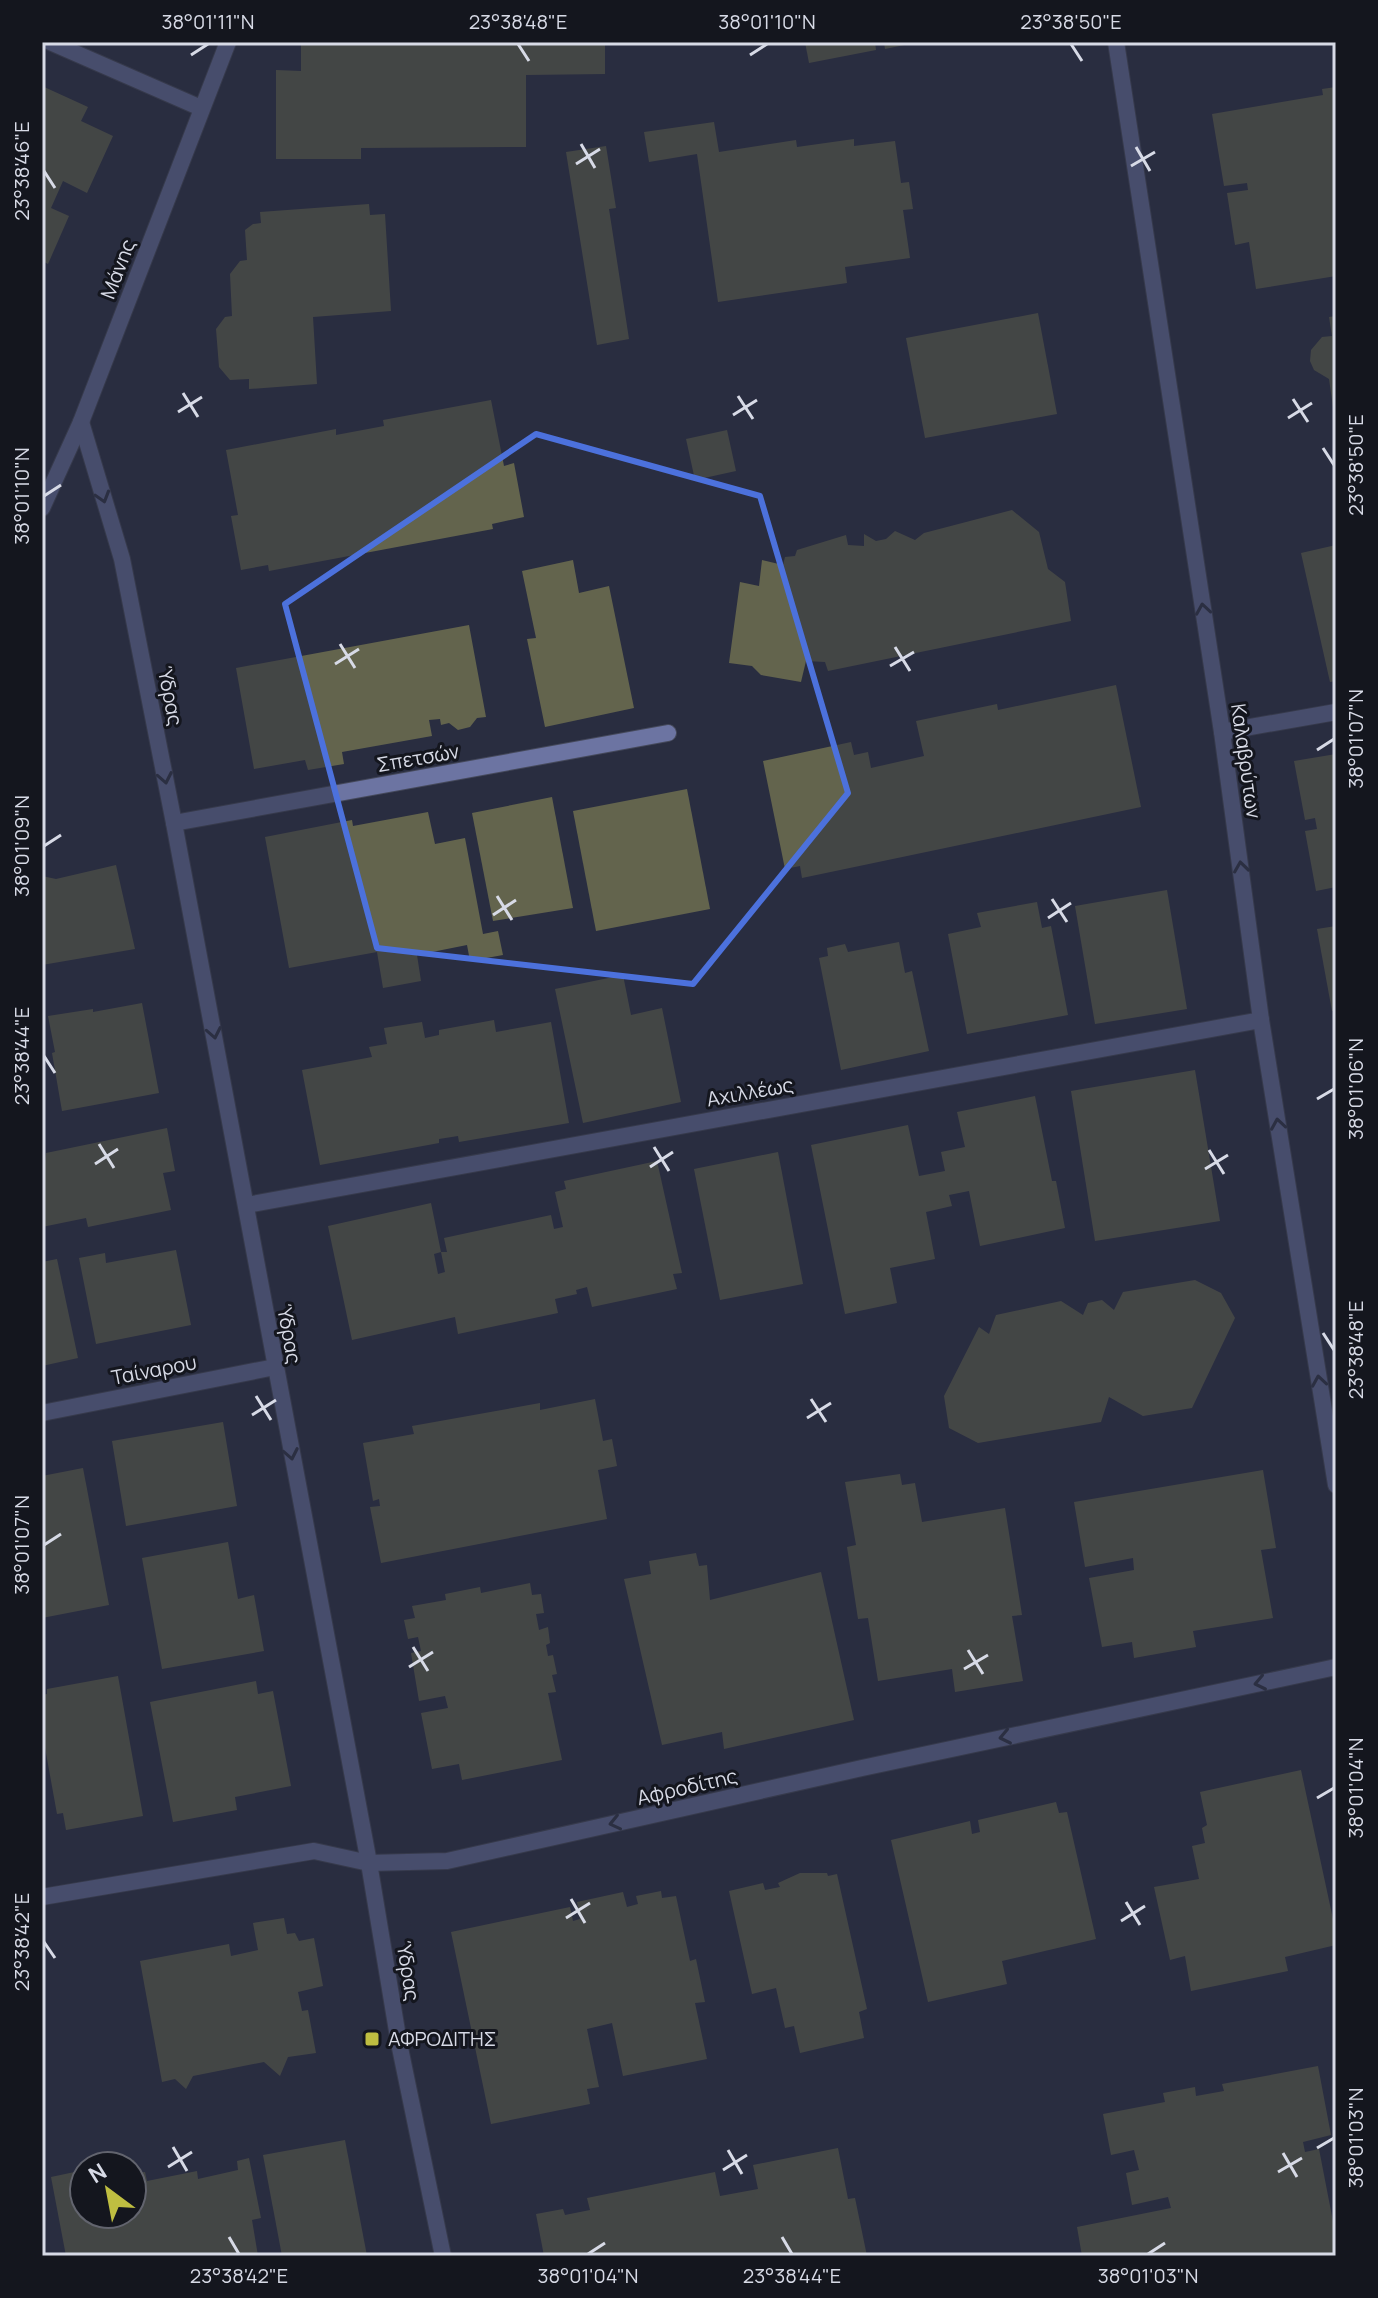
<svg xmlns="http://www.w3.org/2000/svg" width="1378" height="2298" font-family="Manrope,sans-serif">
<rect width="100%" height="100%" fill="#292d40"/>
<!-- building -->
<g fill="#63644d">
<path d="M301,42H605V74L526,75V147L361,148V159H276V70L301,71Z"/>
<path d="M805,42H875L876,50L809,63Z"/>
<path d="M884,42H914V43L885,49Z"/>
<path d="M42,86L88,107L81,121L113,136L87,193L63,181L51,208L69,216L48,264L42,261Z"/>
<path d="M1336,87V276L1256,289L1249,242L1235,245L1227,193L1248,190L1247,183L1224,186L1212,114L1323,95L1322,89Z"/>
<path d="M714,122L719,152L796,140L797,147L854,139V146L895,141L901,183L909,182L913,209L903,210L910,258L845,267L847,283L718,302L697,154L649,162L644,132Z"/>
<path d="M606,146L616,208L609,209L629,339L597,345L566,152Z"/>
<path d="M369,204L370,215L385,214L391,311L313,317L317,384L249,389V379L230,380L219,367L216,329L225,317L232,316L230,274L240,261L247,260L245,230L253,224L261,223L260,212Z"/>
<path d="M1038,313L1057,414L925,438L906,338Z"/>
<path d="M1336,316V414H1334L1329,379L1314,370L1310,361L1311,350L1322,337L1332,336L1329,317Z"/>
<path d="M491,400L504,466L514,463L524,517L492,524L493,529L269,571L268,565L241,570L231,516L238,515L226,450L336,429V435L384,426L383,420Z"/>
<path d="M727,430L736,471L695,480L686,439Z"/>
<path d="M1012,510L1039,532L1048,569L1065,582L1071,621L828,671L825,662L806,661L801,682L761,675L752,666L729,663L740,582L759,586L762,560L783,565L785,557L795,556L797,550L846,535L848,545L864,546V534L876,541L886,539L895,531L915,540L924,533Z"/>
<path d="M1336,545V681L1330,682L1301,553Z"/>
<path d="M573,560L579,593L609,586L634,708L545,727L527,639L536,638L522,571Z"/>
<path d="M469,625L486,717L477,718L470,727L458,730L449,723L441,725L440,719L429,720L432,736L342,752L344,764L308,770L305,760L254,769L236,668Z"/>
<path d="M1116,685L1141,807L802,878L800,866L785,869L763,761L851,742L854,755L868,752L871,768L924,756L916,721L997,704L998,710Z"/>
<path d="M1336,754V887L1316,891L1305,831L1317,829L1315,818L1305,820L1294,761Z"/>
<path d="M687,789L710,909L596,931L573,811Z"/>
<path d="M552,797L573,908L493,921L472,813Z"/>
<path d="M428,812L435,844L465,838L483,934L498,931L503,955L470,961L467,945L417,955L421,981L383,988L377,952L289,968L265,837L352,820L353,826Z"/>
<path d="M116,865L135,949L42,965V876L56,879Z"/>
<path d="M1167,890L1187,1009L1095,1024L1075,906Z"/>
<path d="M1037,902L1042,928L1051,926L1068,1015L967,1034L948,934L981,927L977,913Z"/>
<path d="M1336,926V1010L1332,1011L1317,929Z"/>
<path d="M899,942L905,973L912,971L929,1051L841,1070L819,958L828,956L827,948L845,944L848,952Z"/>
<path d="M623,975L631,1015L662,1008L681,1102L583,1123L555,989Z"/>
<path d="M142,1003L159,1093L62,1111L52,1053L55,1052L48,1016L93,1009V1012Z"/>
<path d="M494,1020L496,1032L551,1022L569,1123L459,1142L458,1136L439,1139V1143L320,1165L302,1070L372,1057L369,1047L387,1044L384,1028L422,1022L425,1038L439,1035V1030Z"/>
<path d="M1195,1070L1220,1221L1095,1241L1071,1091Z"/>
<path d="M1035,1096L1052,1181H1056L1065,1228L980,1246L969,1191L949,1195L952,1206L926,1212L935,1259L890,1268L897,1303L845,1314L811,1145L908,1125L919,1176L945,1171L941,1152L965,1147L957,1112Z"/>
<path d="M167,1128L175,1171L163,1173L171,1210L88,1227L86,1218L42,1227V1187L46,1153Z"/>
<path d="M778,1152L803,1284L720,1300L694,1169Z"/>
<path d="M657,1161L682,1273L673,1274L677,1289L592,1307L587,1287L576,1290L577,1294L555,1299L558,1313L458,1334L455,1317L352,1340L328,1226L431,1203L441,1252L434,1254L438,1274L445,1272L441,1252H447L444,1238L551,1215L554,1229L563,1227L555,1192L566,1189L564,1181Z"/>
<path d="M176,1250L191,1325L96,1344L79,1258L105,1253L106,1263Z"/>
<path d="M57,1259L78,1358L42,1366V1262Z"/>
<path d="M1195,1280L1221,1293L1235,1318L1192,1408L1143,1416L1109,1397L1101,1422L978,1443L949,1428L944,1396L979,1327L989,1334L996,1315L1061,1301L1083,1315L1088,1303L1102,1300L1114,1310L1123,1292Z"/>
<path d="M595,1399L603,1441L612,1439L617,1466L598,1470L607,1519L381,1563L370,1507L380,1506L379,1499L373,1501L363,1443L414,1434L412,1426L540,1403V1410Z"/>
<path d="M223,1422L237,1506L126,1526L112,1441Z"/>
<path d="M83,1468L109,1605L42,1618V1476Z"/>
<path d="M1263,1470L1276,1548L1261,1550L1273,1618L1193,1631L1196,1647L1134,1658L1132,1642L1102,1647L1089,1578L1134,1570L1133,1558L1085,1567L1074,1502Z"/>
<path d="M900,1474L902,1485L915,1483L922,1522L1005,1508L1022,1615L1012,1616L1023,1681L955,1692L952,1669L878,1681L868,1618L858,1619L847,1547L856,1545L845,1482Z"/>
<path d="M228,1542L238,1599L254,1595L264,1651L162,1669L142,1558Z"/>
<path d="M696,1553L699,1566L707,1565L710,1600L821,1572L854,1720L724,1749L722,1732L662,1745L624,1579L651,1574L649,1561Z"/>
<path d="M530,1583L532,1595L541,1594L544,1613L536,1614L539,1630L548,1627L550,1643L546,1645L548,1656L553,1655L557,1674L552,1675L556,1692L548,1693L562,1760L462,1780L459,1764L432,1769L421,1713L448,1708L445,1696L419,1701L411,1653L421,1651L418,1637L408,1639L404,1620L415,1618L412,1606L446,1600L445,1594L480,1587L481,1593Z"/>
<path d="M118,1676L143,1816L66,1830L63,1813L57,1814L42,1731V1695L47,1694V1689Z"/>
<path d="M256,1681L258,1694L273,1691L291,1786L235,1797L237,1810L173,1822L150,1702Z"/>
<path d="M1301,1770L1336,1933V1945L1285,1957L1288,1971L1191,1991L1185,1956L1170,1960L1154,1887L1199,1879L1192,1846L1205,1843L1202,1828L1207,1825L1200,1792Z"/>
<path d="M1056,1802L1059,1813L1067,1812L1096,1939L1002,1961L1007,1984L928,2002L891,1840L970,1821L972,1834L980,1832L978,1820Z"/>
<path d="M800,1873H827L828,1876L837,1874L867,2009L859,2012L864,2038L800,2053L794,2026L785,2028L776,1988L752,1994L729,1891L763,1883L765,1890L780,1887L778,1883Z"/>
<path d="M661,1891L662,1898L676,1896L690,1961L696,1959L705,2002L695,2003L707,2059L623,2076L612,2023L587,2029L599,2087L587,2089L590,2104L491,2124L451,1932L570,1907L573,1921L580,1919L577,1902L623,1892L627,1907L638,1904L636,1896Z"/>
<path d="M284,1918L287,1934L295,1933L299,1941L314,1938L323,1986L298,1992L302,2011L308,2010L316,2053L288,2057L280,2076L264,2062L193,2076L186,2089L175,2079L162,2082L140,1961L229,1944L231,1956L258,1950L253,1923Z"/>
<path d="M1318,2066L1331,2135L1303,2142L1305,2152L1319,2149L1336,2237V2256H1082L1077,2227L1171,2208L1168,2197L1132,2205L1126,2173L1139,2170L1134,2150L1111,2155L1103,2114L1165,2102L1163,2093L1195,2087L1196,2096L1224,2091L1222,2084Z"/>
<path d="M345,2140L367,2256H282L263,2155Z"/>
<path d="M838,2148L848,2199L855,2198L867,2256H544L536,2214L563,2209L565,2215L590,2210L587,2198L715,2172L720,2196L758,2189L753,2165Z"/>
<path d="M249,2158L261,2218L252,2220L258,2256H66L51,2177L84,2170V2214H132V2166L110,2165L134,2160L137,2173L145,2172L147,2181L197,2171L198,2179L238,2170L237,2161Z"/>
</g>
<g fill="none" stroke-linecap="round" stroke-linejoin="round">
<!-- minor casing -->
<g stroke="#45495b" stroke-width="18">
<g id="minor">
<path d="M50,42L201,108"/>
<path d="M1116,42L1222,732L1261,1020L1336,1485"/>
<path d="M81,422L122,559L174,823L369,1863L399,2043L443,2256"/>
<path d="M42,508L81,422L228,42"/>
<path d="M1222,732L1336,712"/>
<path d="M174,823L668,733"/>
<path d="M247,1205L1261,1020"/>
<path d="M42,1413L275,1367"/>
<path d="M42,1897L314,1851L369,1863L447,1861L862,1768L1336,1667"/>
</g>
</g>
<!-- minor -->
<use href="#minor" stroke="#6c74a2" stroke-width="16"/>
</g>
<!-- one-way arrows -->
<defs><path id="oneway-chevron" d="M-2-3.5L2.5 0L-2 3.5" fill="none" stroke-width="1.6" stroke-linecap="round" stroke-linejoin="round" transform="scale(2)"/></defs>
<g stroke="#2e3246">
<use href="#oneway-chevron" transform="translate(103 497) rotate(73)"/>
<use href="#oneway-chevron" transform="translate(1203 609) rotate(-99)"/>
<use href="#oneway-chevron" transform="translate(165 778) rotate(79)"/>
<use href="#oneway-chevron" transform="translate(1241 867) rotate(-98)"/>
<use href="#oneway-chevron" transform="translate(214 1033) rotate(79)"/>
<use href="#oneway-chevron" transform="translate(1278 1124) rotate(-99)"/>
<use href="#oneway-chevron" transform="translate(1319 1381) rotate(-99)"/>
<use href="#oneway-chevron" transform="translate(291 1454) rotate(79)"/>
<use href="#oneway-chevron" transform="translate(1260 1683) rotate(168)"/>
<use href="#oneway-chevron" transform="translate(1005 1737) rotate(168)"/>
<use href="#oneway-chevron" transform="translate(615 1823) rotate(167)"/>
</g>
<!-- marked area -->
<path d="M0 0H1378V2298H0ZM536,434L760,496L848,793L693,984L377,948L285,604Z" fill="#292d40" fill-opacity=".55" fill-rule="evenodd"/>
<path fill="none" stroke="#4c71dc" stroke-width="6" stroke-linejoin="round" d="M536,434L760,496L848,793L693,984L377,948L285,604Z"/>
<!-- ticks -->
<path fill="none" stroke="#d7dae6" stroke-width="3" d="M518,44L529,61M1071,44L1082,61M191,55L208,44M750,55L767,44M581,144L595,168M1136,147L1150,171M576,164L600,149M1131,166L1155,152M44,171L55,188M183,393L198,417M738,396L753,419M1293,399L1308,422M178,412L202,397M733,415L757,400M1288,418L1312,403M1323,448L1334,465M44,496L61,485M340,644L355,668M895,647L910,671M335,664L359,649M890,666L914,652M1317,750L1334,739M44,846L61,835M497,896L512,920M1052,899L1067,922M493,915L516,900M1048,918L1071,903M44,1056L55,1073M1317,1099L1334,1089M99,1144L114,1168M654,1147L669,1171M1209,1150L1224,1174M95,1164L118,1149M650,1167L673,1152M1205,1169L1228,1155M1323,1333L1334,1350M256,1396L271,1420M811,1399L826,1422M252,1415L276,1400M807,1418L831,1403M44,1545L61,1534M413,1647L428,1671M968,1650L983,1674M409,1667L433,1652M964,1669L988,1655M1317,1798L1334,1788M571,1899L585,1923M1126,1902L1140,1925M566,1918L590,1903M1121,1921L1145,1906M44,1942L55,1958M173,2147L187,2171M1317,2148L1334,2138M728,2150L742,2174M1283,2153L1297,2177M168,2167L192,2152M723,2170L747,2155M1278,2172L1302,2158M229,2237L239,2254M782,2237L792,2254M588,2254L605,2243M1148,2254L1165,2243"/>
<!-- markers -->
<rect fill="#bfbe41" stroke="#14161e" stroke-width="3" x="364" y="2031" width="16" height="16" rx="4"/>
<g text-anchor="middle" stroke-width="6" stroke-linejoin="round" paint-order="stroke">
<!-- street labels -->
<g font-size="20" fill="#d7dae6" stroke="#14161e">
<text transform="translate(118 269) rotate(-69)" y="7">Μάνης</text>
<text transform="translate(170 696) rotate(79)" y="7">Ύδρας</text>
<text transform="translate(418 758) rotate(-10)" y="7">Σπετσών</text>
<text transform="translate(1246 761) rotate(82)" y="7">Καλαβρύτων</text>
<text transform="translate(750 1092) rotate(-10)" y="7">Αχιλλέως</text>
<text transform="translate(289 1334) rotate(80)" y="7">Ύδρας</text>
<text transform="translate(154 1370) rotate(-11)" y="7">Ταίναρου</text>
<text transform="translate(687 1787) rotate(-13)" y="7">Αφροδίτης</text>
<text transform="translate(408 1971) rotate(81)" y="7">Ύδρας</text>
</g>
<!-- poi labels -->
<g font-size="20" fill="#d7dae6" stroke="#14161e" text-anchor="start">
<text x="388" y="2046">ΑΦΡΟΔΙΤΗΣ</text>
</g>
</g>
<!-- border -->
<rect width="1378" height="2298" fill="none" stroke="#14161e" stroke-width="88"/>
<!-- north arrow -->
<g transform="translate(108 2190) rotate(328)"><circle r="38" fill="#14161e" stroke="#62646e" stroke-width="2"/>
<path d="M0-6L14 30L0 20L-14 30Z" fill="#bfbe41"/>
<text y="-12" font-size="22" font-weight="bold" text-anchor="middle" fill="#d7dae6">N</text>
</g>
<rect x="44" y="44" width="1290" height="2210" fill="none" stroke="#d7dae6" stroke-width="3"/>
<g font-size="20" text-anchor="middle" fill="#d7dae6">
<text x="208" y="29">38°01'11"N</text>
<text x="518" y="29">23°38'48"E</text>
<text x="767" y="29">38°01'10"N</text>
<text x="1071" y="29">23°38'50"E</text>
<text transform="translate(22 171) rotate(-90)" y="7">23°38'46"E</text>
<text transform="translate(1356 465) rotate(-90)" y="7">23°38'50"E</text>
<text transform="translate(22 496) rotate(-90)" y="7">38°01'10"N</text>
<text transform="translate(1356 739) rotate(-90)" y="7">38°01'07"N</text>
<text transform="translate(22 846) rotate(-90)" y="7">38°01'09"N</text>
<text transform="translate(22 1056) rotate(-90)" y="7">23°38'44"E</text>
<text transform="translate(1356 1089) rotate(-90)" y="7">38°01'06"N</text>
<text transform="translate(1356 1350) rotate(-90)" y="7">23°38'48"E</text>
<text transform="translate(22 1545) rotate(-90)" y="7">38°01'07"N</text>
<text transform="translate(1356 1788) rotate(-90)" y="7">38°01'04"N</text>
<text transform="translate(22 1942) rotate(-90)" y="7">23°38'42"E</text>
<text transform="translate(1356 2138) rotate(-90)" y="7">38°01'03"N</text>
<text x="239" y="2283">23°38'42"E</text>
<text x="588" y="2283">38°01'04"N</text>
<text x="792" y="2283">23°38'44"E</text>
<text x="1148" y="2283">38°01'03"N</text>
</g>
</svg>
